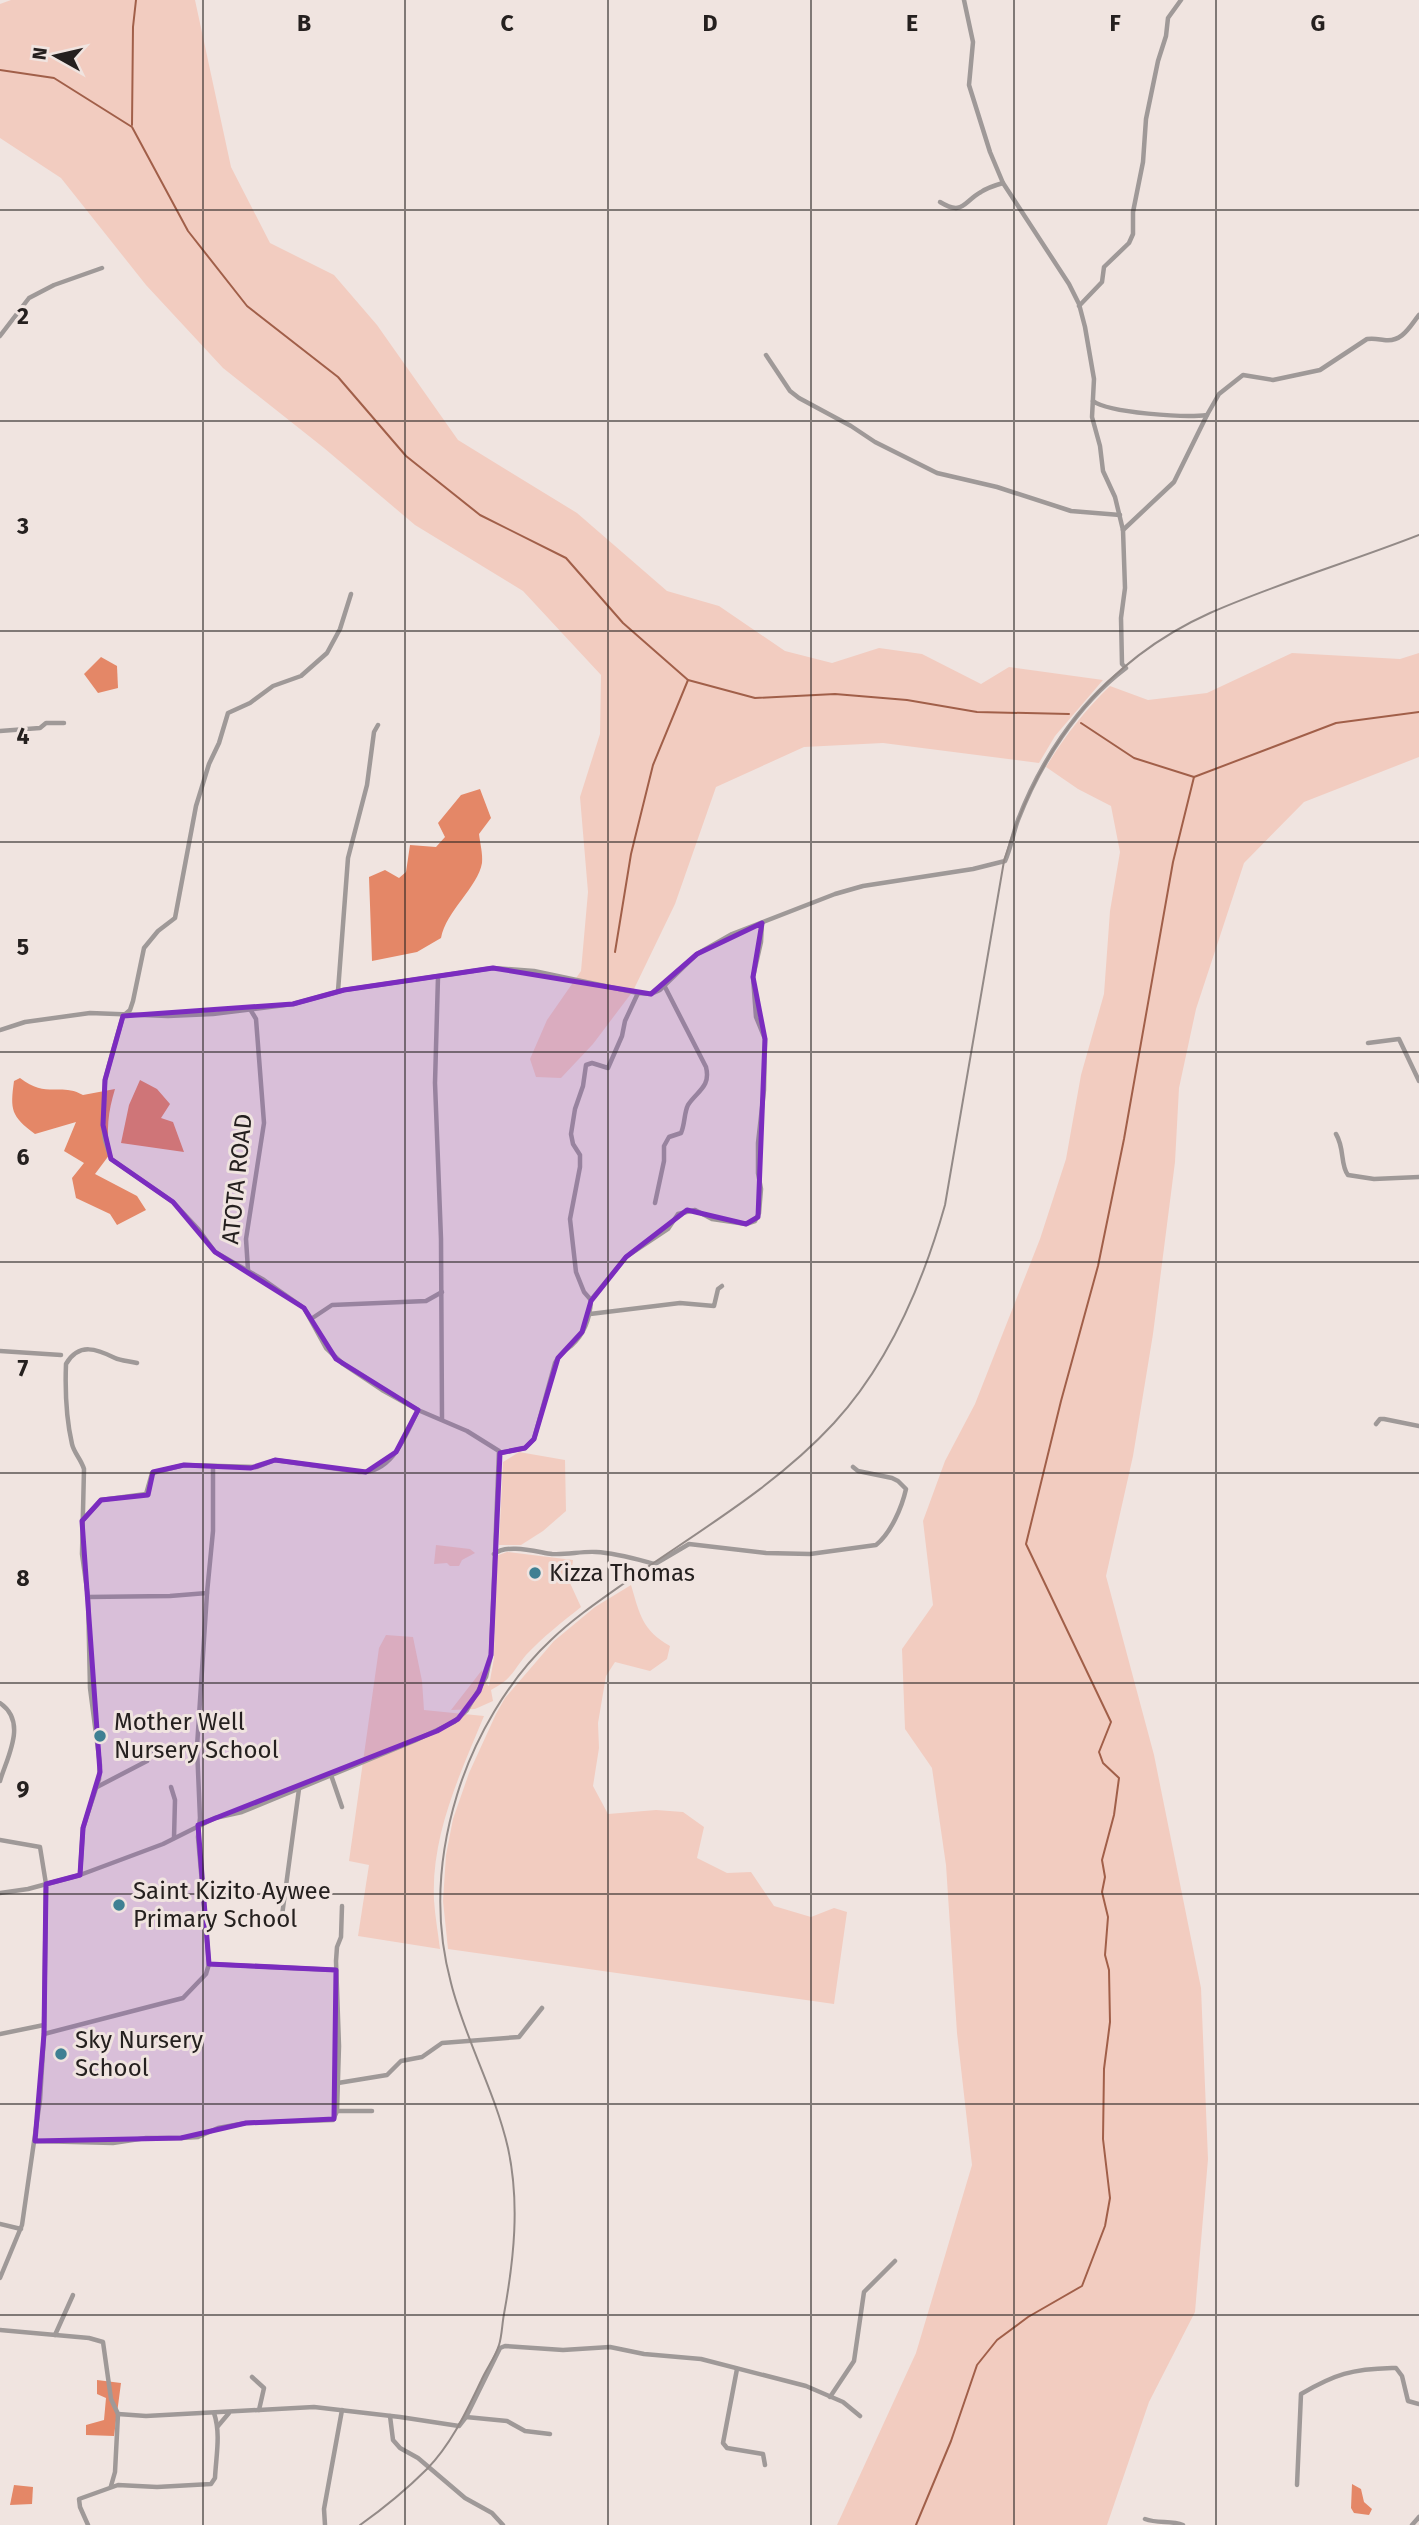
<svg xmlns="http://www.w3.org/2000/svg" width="1419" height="2525" font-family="'Fira Sans',sans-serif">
<rect width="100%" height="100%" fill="#f0e4e0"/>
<!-- green -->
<g fill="#f2ccc0">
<path d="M11,0H195L231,167L270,243L334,275L377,325L458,440L577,513L667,591L719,606L785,651L832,663L879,648L922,654L981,684L1009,667L1103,680L1055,736L1039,763L883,743L804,747L716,787L675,904L633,991L593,1044L561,1078L536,1077L530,1059L547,1020L581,971L588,892L580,797L600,734L601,675L523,591L415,525L324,448L223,368L146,285L61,178L0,138V4Z"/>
<path d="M1292,653L1400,659L1419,653V757L1304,802L1244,863L1196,1009L1179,1088L1175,1162L1153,1334L1133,1456L1106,1576L1154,1755L1201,1988L1208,2159L1195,2312L1149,2402L1107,2525H837L916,2353L972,2165L957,2033L946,1865L932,1768L905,1729L902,1649L933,1605L923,1521L945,1461L975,1404L1040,1239L1066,1159L1081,1075L1104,994L1110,911L1120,852L1111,806L1078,789L1046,767C1064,737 1085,710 1110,686L1148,700L1207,693Z"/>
<path d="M519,1452L565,1460L566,1511L543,1531L521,1545H499L503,1462Z"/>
<path d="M436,1545L470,1549L475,1553L462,1560L459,1566H450L447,1563L434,1564Z"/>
<path d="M507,1552L573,1560L570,1583L581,1607C562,1622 543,1637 526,1655C512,1672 512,1679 491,1690L493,1701L475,1709L451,1710L482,1670L485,1682L489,1686L494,1658L495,1583L493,1557Z"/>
<path d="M631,1585C640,1615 642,1630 670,1646L667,1659L650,1671L615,1662L606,1676L598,1723L599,1748L593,1786L608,1814L656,1810L683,1812L704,1827L697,1858L727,1873L751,1872L774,1906L811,1917L834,1908L847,1912L834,2004L448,1949L443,1901L446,1855L453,1819L469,1773L496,1714L505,1698L554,1641L595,1607Z"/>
<path d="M386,1635L413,1637L422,1681L424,1710L484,1716C460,1774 431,1835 434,1900C435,1916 438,1933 440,1949L358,1936L369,1865L349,1861L379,1648Z"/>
</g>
<!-- forest -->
<g fill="#e48767">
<path d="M101,657L117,666L118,688L98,693L84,674Z"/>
<path d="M480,789L491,818L479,834C480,843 483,854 482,863C478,887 446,911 441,938L417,952L372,961L369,877L385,870L399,878L406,872L410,845L436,847L445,837L438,823L461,795Z"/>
<path d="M20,1078C47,1099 60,1082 83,1095L115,1089C108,1112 106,1130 110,1154L95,1174L137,1196L146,1210L117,1225L110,1214L76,1198L72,1178L84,1163L64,1151L76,1122L35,1134C11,1116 10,1110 14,1081Z"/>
<path d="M140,1080L157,1089L170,1104L161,1118L173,1122L184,1152L121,1143L129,1105Z"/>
<path d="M97,2380L121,2383L114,2436L86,2435V2425L104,2420L106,2398L97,2394Z"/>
<path d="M1352,2484L1361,2489L1364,2502L1372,2509L1369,2515L1354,2513L1351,2508Z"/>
<path d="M14,2485L33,2487L32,2504L10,2505Z"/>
</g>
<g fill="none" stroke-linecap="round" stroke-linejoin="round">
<!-- stream -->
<g stroke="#a15f49" stroke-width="2">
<path d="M0,70L54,78L132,127L188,231L247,306L338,377L406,456L480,515L566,558L623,623L688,680L755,698L835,694L907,700L977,712L1069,714"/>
<path d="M132,125L133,27L136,0"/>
<path d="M1081,723L1134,758L1194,777L1336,723L1419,712"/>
<path d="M615,952L631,854L653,765L688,680"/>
<path d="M916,2525L951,2441L977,2365L997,2340L1028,2317L1082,2286L1105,2226L1110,2198L1103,2139L1104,2069L1110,2022L1109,1970L1105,1955L1108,1917L1102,1892L1105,1877L1102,1860L1114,1815L1119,1778L1103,1763L1099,1752L1111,1722L1026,1544L1061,1401L1098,1266L1124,1139L1173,862L1194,777"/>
</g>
<!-- street -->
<g stroke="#9f9998" stroke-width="4.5">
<path d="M940,202C963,216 963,202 981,192C987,188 996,185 1003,183"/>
<path d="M1079,306L1102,282L1104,267L1129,243L1133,234V212L1143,162L1146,119L1158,61L1166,36L1168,18L1181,0"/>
<path d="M0,336L29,298L54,285L102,268"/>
<path d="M766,355L790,391L799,398L851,426L875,442L937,473L997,487L1071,511L1120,515"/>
<path d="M1093,401C1109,413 1186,418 1207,415L1219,394L1243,375L1273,380L1320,370L1367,339C1374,338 1377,339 1384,340C1402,343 1410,326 1419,315"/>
<path d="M1123,530L1174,482L1207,415"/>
<path d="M0,731L40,728L46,723H64"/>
<path d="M438,977L435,1083L441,1239L442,1419"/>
<path d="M338,991L348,858L367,785L374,732L378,725"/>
<path d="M0,1030L25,1022L90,1013L168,1016L213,1014L293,1004L344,990L493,968L534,971L638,993L651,994L660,990L697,954L732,934L835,894L863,886L973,869L1005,861C1011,848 1013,833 1018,820C1040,763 1077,705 1126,668L1122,664L1121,618L1125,588L1123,530L1115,497L1103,471L1100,446L1092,417L1094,379L1085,327L1079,304L1069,284L1003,183L990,152L969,85L973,42L964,0"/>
<path d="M1368,1043L1399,1039L1419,1081"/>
<path d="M1336,1134C1345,1149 1340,1165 1348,1175L1374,1179L1419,1177"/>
<path d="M655,1203L664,1161V1146L669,1137L681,1133C685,1124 684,1113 688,1105C697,1091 711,1087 706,1067L665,987"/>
<path d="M248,1270L246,1239L264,1123L256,1019L250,1009"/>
<path d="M591,1300L626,1257L668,1229L678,1214L695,1210L712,1219L746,1224L755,1221L759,1213L761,1189L758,1173V1143L764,1090L765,1039L756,1017L753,977L761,942L762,923"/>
<path d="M590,1314L680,1303L714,1306L718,1289L722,1286"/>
<path d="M311,1319L332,1305L426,1301L442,1292"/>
<path d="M0,1351L61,1355"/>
<path d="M1376,1424L1380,1419H1384L1419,1426"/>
<path d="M500,1453L525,1448L534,1439L555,1363C559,1355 564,1351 571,1346C585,1334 590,1319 591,1300L584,1292L576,1272L570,1219L580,1167V1155L573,1144L571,1134L575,1109L583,1086L586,1065L592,1063L608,1068L622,1036L625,1021L638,993"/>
<path d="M83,1520L101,1500L146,1494L152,1473L184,1465L257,1467L275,1460L359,1472C393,1474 406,1434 418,1410"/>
<path d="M494,1554C507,1543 537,1552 552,1554C567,1555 582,1551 596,1552C616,1553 636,1559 655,1564L689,1544L766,1553L810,1554L876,1545C891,1533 902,1507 906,1489L898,1481L892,1478L858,1471L853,1467"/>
<path d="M88,1597L170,1596L207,1593L213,1531V1467"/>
<path d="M0,1703C28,1722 7,1757 0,1781"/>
<path d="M331,1775L342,1807"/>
<path d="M97,1787L147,1761L154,1745"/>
<path d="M171,1787L175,1800L174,1838"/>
<path d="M0,1840L40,1847L46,1884L44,2034L40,2100L22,2225L0,2278"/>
<path d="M80,1874L83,1828L99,1779L100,1765L90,1688L88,1597L82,1554L84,1469C81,1459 74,1453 72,1444C66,1418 65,1390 66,1364C79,1342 97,1349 115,1358C121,1361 130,1361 137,1363"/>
<path d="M0,1893L28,1889L80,1875L163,1844L215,1818L242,1812L414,1741L454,1722L467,1710L486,1677L491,1655L499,1451L467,1431L418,1410L382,1390L343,1364L326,1348L304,1308L264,1280L215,1252L199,1230L173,1202L111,1159L105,1140L103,1125L105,1080L112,1054L123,1016L130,1010L133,1001L144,948L158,931L175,918L196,806L209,764L219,743L228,713L250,703L273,686L301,676L327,653L340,629L351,594"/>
<path d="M281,1923L299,1789"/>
<path d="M209,1964L336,1970"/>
<path d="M0,2034L44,2025"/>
<path d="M44,2034L183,1998L206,1974L209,1964L198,1837L200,1818L197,1747L207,1593"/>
<path d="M338,2083L387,2075L401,2061L422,2057L442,2043L519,2037L542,2008"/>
<path d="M337,2111H372"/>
<path d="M35,2141L113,2143L146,2138H181L198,2137L218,2128L246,2123L333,2120L337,2111L339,2046L336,1961L337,1947L341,1937L342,1906"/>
<path d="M0,2224L21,2229"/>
<path d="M0,2330L89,2338L103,2342L111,2399L118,2414L115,2472L111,2486"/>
<path d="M55,2335L73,2295"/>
<path d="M737,2369L723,2443L727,2448L763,2454L765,2465"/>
<path d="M252,2377L264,2388L259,2410"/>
<path d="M830,2397L854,2361L864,2292L895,2261"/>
<path d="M118,2414L146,2416L314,2407L400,2417L459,2426L466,2417L507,2421L525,2431L550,2434"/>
<path d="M390,2416L393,2440L400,2448L418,2458L465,2498L492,2513L503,2525"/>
<path d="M466,2417L500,2348L505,2346L563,2350L610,2347L644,2354L701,2359L806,2386L843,2402L860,2416"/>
<path d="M218,2426L229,2413"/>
<path d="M1297,2485L1301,2394C1335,2374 1352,2369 1392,2368H1396L1402,2376L1408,2401L1419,2404"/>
<path d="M1145,2519C1158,2524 1171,2520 1183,2525"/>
<path d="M88,2525L80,2507L79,2499L118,2485L157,2487L211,2484L215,2478C216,2456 221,2434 214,2413"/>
<path d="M325,2525L324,2509L342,2410"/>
<path d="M1412,2525L1419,2517"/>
</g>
<!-- rail -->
<path stroke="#938a87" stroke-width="2" d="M360,2525C384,2508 407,2489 427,2469C452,2443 466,2412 481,2381C486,2369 495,2358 499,2345C502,2336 502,2324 504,2314C514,2259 520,2203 508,2148C495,2091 465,2039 451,1983C434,1920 438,1857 457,1795C474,1739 508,1680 551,1640C576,1616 605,1597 633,1577C702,1529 777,1485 834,1423C890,1362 923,1283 945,1205L1004,861C1037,750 1103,661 1210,613C1278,583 1350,562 1419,535"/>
</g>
<!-- marked area -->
<path fill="#7b2cbf" fill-opacity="0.2" stroke="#7b2cbf" stroke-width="5" stroke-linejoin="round" d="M762,923L753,977L765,1039L758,1217L746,1224L687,1210L626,1257L591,1301L582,1332L558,1358L534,1439L525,1448L500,1453L491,1655L479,1691L458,1719L437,1731L198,1825L209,1964L336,1970L334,2119L246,2123L181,2138L35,2141L44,2034L46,1884L80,1875L83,1828L100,1772L82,1521L101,1500L148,1495L153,1472L184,1465L251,1468L275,1460L366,1472L396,1452L418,1410L336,1359L304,1308L215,1252L173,1202L111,1159L103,1125L105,1080L123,1016L293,1004L344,990L493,968L651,994L697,954Z"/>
<!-- grid -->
<path fill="none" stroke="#25201f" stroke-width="2" stroke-opacity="0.55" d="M203,0V2525M405,0V2525M608,0V2525M811,0V2525M1014,0V2525M1216,0V2525M0,210H1419M0,421H1419M0,631H1419M0,842H1419M0,1052H1419M0,1262H1419M0,1473H1419M0,1683H1419M0,1894H1419M0,2104H1419M0,2315H1419"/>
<!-- markers -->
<g fill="#3f8093" stroke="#f0e4e0" stroke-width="2.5">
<circle cx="535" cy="1573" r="7"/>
<circle cx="100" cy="1736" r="7"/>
<circle cx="119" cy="1905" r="7"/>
<circle cx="61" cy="2054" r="7"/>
</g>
<g text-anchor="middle" stroke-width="6" stroke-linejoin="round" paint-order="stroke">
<!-- street labels -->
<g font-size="24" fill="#25201f" stroke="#f0e4e0">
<text transform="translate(237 1179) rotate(-84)" y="8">ATOTA ROAD</text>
</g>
<!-- poi labels -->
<g font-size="24" fill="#25201f" stroke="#f0e4e0" text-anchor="start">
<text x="549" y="1581">Kizza Thomas</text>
<text x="114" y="1730">Mother Well<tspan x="114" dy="28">Nursery School</tspan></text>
<text x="133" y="1899">Saint Kizito Aywee<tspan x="133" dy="28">Primary School</tspan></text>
<text x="75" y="2048">Sky Nursery<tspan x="75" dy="28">School</tspan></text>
</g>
</g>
<g font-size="23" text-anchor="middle" font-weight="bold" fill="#25201f" stroke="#f0e4e0" stroke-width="6" stroke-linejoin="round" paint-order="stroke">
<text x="304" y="31">B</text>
<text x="507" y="31">C</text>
<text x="710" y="31">D</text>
<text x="912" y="31">E</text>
<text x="1115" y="31">F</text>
<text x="1318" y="31">G</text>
<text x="23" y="324">2</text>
<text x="23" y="534">3</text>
<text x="23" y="744">4</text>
<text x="23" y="955">5</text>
<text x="23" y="1165">6</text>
<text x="23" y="1376">7</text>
<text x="23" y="1586">8</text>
<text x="23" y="1797">9</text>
</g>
<!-- north arrow -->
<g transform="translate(56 56) rotate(278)" stroke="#f0e4e0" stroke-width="5" paint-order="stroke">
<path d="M0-5L12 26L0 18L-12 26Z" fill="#25201f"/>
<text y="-10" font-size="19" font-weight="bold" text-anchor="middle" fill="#25201f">N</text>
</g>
</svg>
